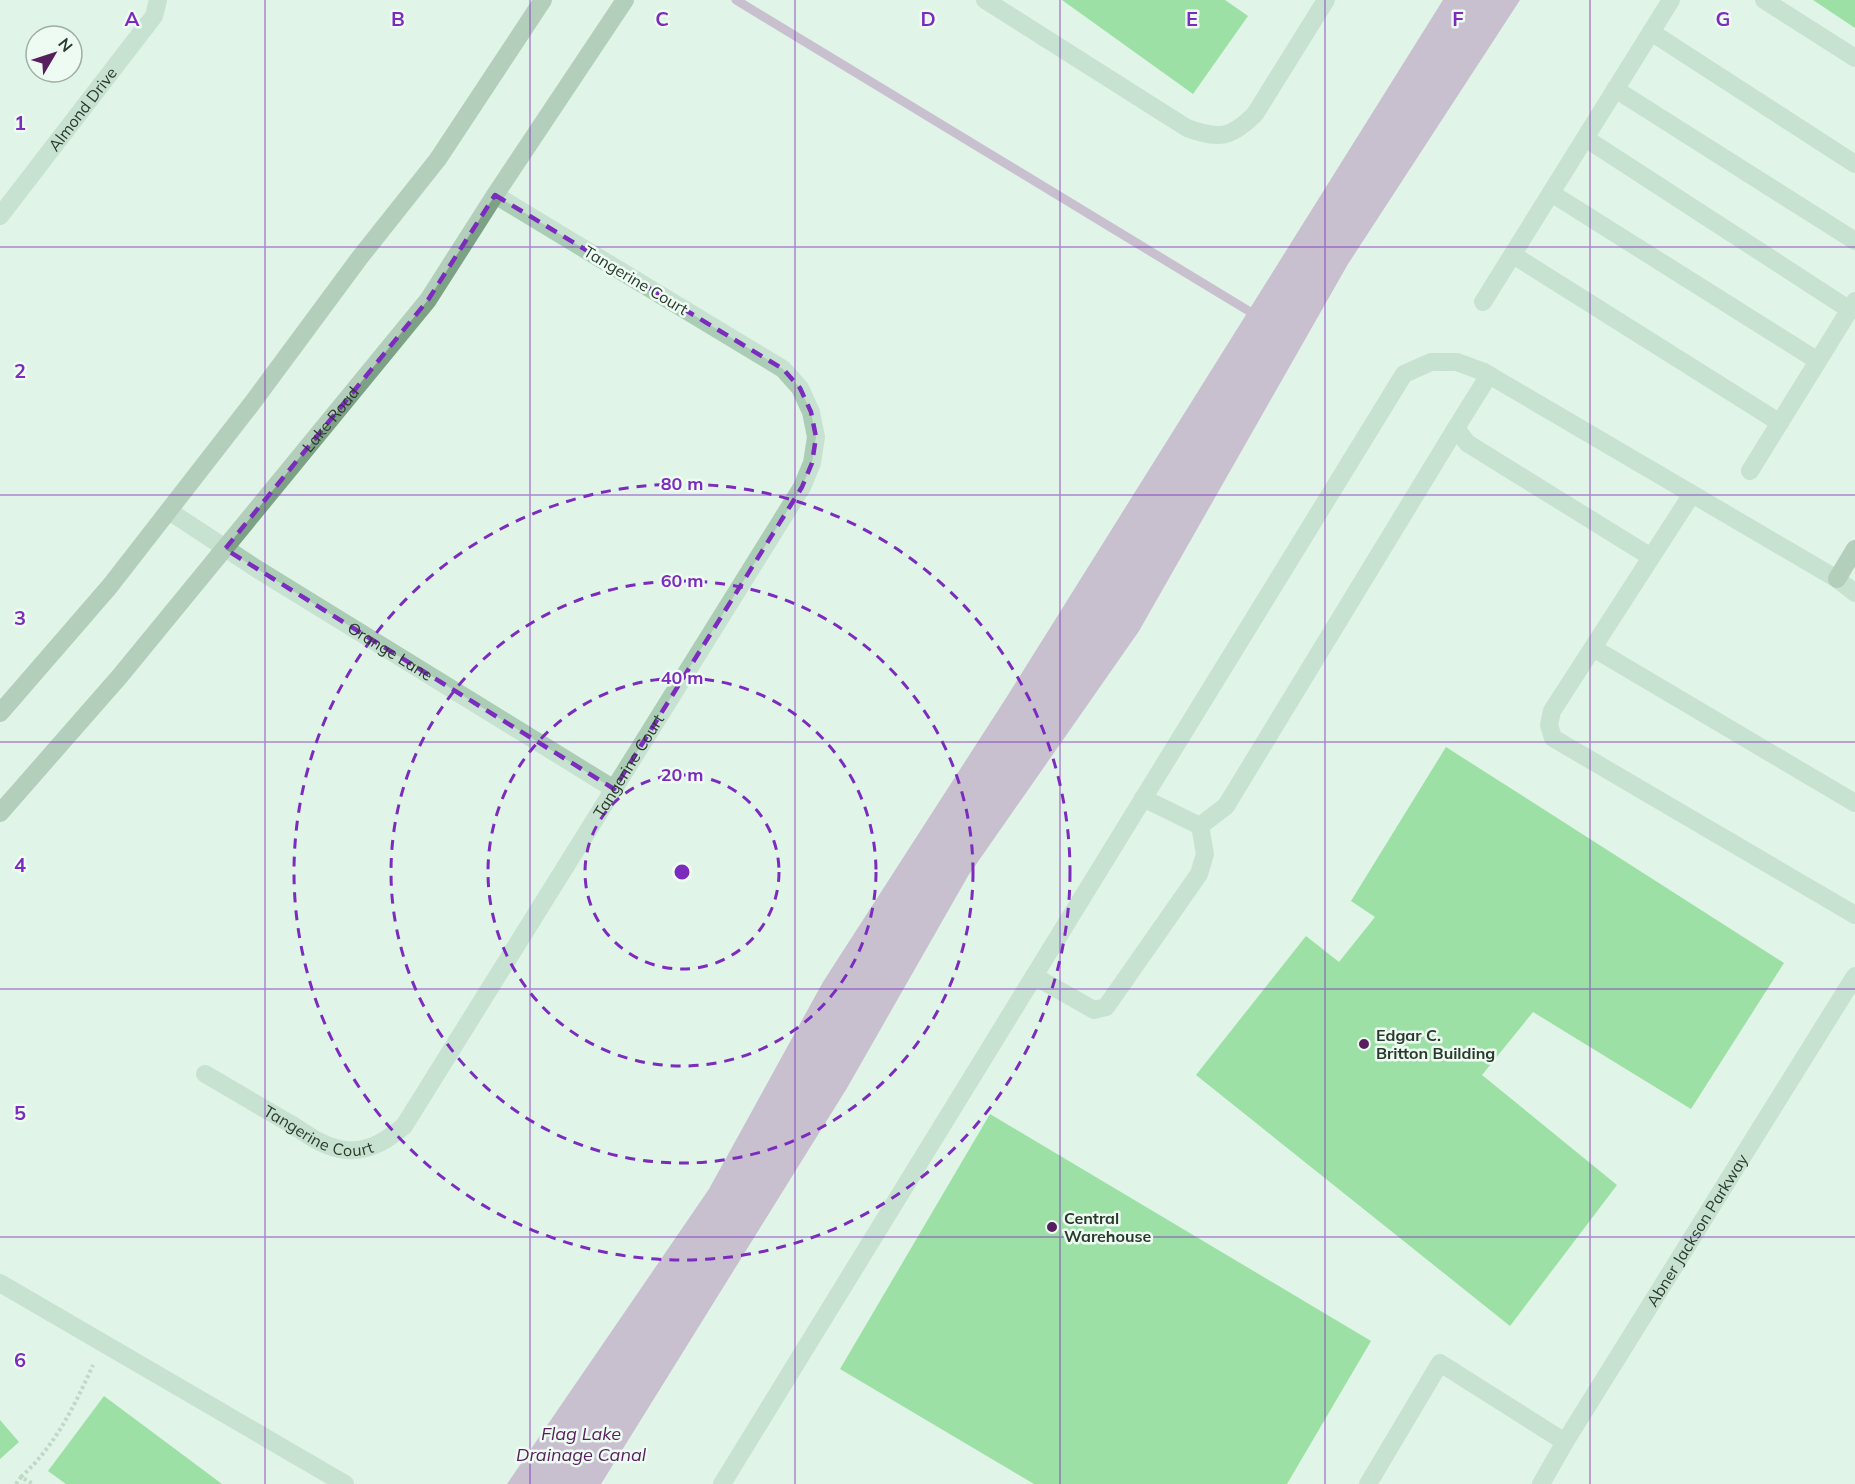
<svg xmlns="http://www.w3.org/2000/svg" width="1855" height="1484" font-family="Mulish,sans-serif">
<rect width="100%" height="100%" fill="#e0f4e7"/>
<!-- water -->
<path fill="#ab7eb2" d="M1443,0H1520L1348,264L1139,631L968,876L847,1088L601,1484H507L709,1189L823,982L1008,695Z"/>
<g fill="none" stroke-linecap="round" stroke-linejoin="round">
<!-- stream -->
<path stroke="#ab7eb2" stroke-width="9" d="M736,0L1257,316"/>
</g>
<!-- building -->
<g fill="#4ac854">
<path d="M1062,0H1225L1248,16L1193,94Z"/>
<path d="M1813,0H1855V28Z"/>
<path d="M1446,747L1784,963L1691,1109L1533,1012L1482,1075L1617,1185L1510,1326L1196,1075L1306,936L1339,962L1375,917L1351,901Z"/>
<path d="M990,1114L1371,1341L1287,1484H1034L840,1369Z"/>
<path d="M104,1396L222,1484H66L48,1471Z"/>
<path d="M0,1420L19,1442L0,1459Z"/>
</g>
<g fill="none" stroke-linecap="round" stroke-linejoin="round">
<!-- path -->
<g stroke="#95b99f" stroke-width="4" stroke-dasharray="3 3" stroke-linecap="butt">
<path d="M21,1477C55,1446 74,1407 93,1365"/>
<path d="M16,1484L21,1477L33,1484"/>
</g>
<!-- lane -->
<g stroke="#abcdb5" stroke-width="18">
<path d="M985,0L1187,128C1219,140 1231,138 1255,114L1326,0"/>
<path d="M1764,0L1855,58"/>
<path d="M1651,32L1855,164"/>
<path d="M1615,89L1855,241"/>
<path d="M1585,138L1850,310"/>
<path d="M1551,193L1818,361"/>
<path d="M1513,255L1780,423"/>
<path d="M1483,302L1671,0"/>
<path d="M1489,375L1456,428L1467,443L1651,557"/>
<path d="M1750,471L1855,301"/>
<path d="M1692,494L1552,711L1549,725L1553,738L1855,915"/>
<path d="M1593,648L1855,803"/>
<path d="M1143,798L1200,826L1226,806L1456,428"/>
<path d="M1034,976L1094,1010L1106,1007L1199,874L1205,854L1200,826"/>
<path d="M0,1283L345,1484"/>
<path d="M722,1484L1404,374L1431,362H1457L1484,372L1837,579L1855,593"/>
<path d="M1368,1484L1440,1363L1565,1442"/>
<path id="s1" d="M1541,1484L1565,1442L1855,976"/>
</g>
<!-- street -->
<g stroke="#abcdb5" stroke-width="18">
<path id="s2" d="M0,216L154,16L158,0"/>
<path id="s3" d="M169,511L257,569L614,789"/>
<path id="s4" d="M205,1074C233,1090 261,1107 289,1123C307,1134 324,1148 346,1150C370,1152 387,1140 404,1126L802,487L812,463L816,437L811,412L800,388L783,369L495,195"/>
</g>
<!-- secondary -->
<g stroke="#7ca184" stroke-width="18">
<path d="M1837,579L1855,549"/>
<path d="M0,713L110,586L253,402L361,256L438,159L543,0"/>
<path id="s5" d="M0,813L120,676L428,300L495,195L625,0"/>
</g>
</g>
<!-- marked area -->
<path d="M0 0H1855V1484H0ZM495,195L783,369L800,388L811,412L816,437L812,463L802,487L614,789L225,549L428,300Z" fill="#e0f4e7" fill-opacity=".55" fill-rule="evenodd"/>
<path fill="none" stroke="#7b2cbf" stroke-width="4.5" stroke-dasharray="12 8" stroke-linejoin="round" d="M495,195L783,369L800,388L811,412L816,437L812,463L802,487L614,789L225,549L428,300Z"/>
<!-- grid -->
<path fill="none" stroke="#7b2cbf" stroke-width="1.5" stroke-opacity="0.55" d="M265,0V1484M530,0V1484M795,0V1484M1060,0V1484M1325,0V1484M1590,0V1484M0,247H1855M0,495H1855M0,742H1855M0,989H1855M0,1237H1855"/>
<!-- distance rings -->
<g fill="none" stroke="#7b2cbf" stroke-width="3" stroke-dasharray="10 8">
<circle cx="682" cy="872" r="97"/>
<circle cx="682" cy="872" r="194"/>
<circle cx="682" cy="872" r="291"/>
<circle cx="682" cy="872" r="388"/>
</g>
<!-- markers -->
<g fill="#571f5d" stroke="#edfbf2" stroke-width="2">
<circle cx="1364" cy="1044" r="6"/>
<circle cx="1052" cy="1227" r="6"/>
</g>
<g text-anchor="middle" stroke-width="5" stroke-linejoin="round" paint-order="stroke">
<!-- street labels -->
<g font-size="16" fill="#2a3a2d" stroke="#edfbf2">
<text dy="6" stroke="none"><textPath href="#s2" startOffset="135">Almond Drive</textPath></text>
<text transform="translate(636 280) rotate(31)" y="6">Tangerine Court</text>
<text dy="6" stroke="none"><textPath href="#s5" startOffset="514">Lake Road</textPath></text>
<text dy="6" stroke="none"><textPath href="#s3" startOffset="262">Orange Lane</textPath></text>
<text dy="6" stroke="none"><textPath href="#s4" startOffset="650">Tangerine Court</textPath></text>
<text dy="6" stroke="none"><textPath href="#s4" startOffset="129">Tangerine Court</textPath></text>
<text dy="6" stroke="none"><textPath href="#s1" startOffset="298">Abner Jackson Parkway</textPath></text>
</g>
<!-- poi labels -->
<g font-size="16" font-weight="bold" fill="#2a3a2d" stroke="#edfbf2" text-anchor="start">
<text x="1376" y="1041">Edgar C.<tspan x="1376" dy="18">Britton Building</tspan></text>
<text x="1064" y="1224">Central<tspan x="1064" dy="18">Warehouse</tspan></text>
</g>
<!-- water labels -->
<g font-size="18" font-style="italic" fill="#571f5d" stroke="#edfbf2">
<text x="581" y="1440">Flag Lake<tspan x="581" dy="21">Drainage Canal</tspan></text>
</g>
</g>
<g font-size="20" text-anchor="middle" font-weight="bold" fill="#7b2cbf" stroke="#edfbf2" stroke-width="5" stroke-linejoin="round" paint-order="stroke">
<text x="132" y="26">A</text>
<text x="398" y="26">B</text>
<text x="662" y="26">C</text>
<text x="928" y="26">D</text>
<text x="1192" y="26">E</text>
<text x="1458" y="26">F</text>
<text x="1723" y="26">G</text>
<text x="20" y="130">1</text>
<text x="20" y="378">2</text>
<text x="20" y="625">3</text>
<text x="20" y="872">4</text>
<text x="20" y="1120">5</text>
<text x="20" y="1367">6</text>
</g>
<circle cx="682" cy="872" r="9" fill="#7b2cbf" stroke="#edfbf2" stroke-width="3"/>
<g font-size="18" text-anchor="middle" font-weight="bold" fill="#7b2cbf" stroke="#edfbf2" stroke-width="5" stroke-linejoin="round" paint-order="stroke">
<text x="682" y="490">80 m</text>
<text x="682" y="587">60 m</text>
<text x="682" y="684">40 m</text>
<text x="682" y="781">20 m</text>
</g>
<!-- north arrow -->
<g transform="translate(54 54) rotate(51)"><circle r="28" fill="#edfbf2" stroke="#9faea3" stroke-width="1.5"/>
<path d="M0-4.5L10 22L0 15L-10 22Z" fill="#571f5d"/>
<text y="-9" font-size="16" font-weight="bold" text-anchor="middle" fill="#2a3a2d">N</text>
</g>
</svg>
